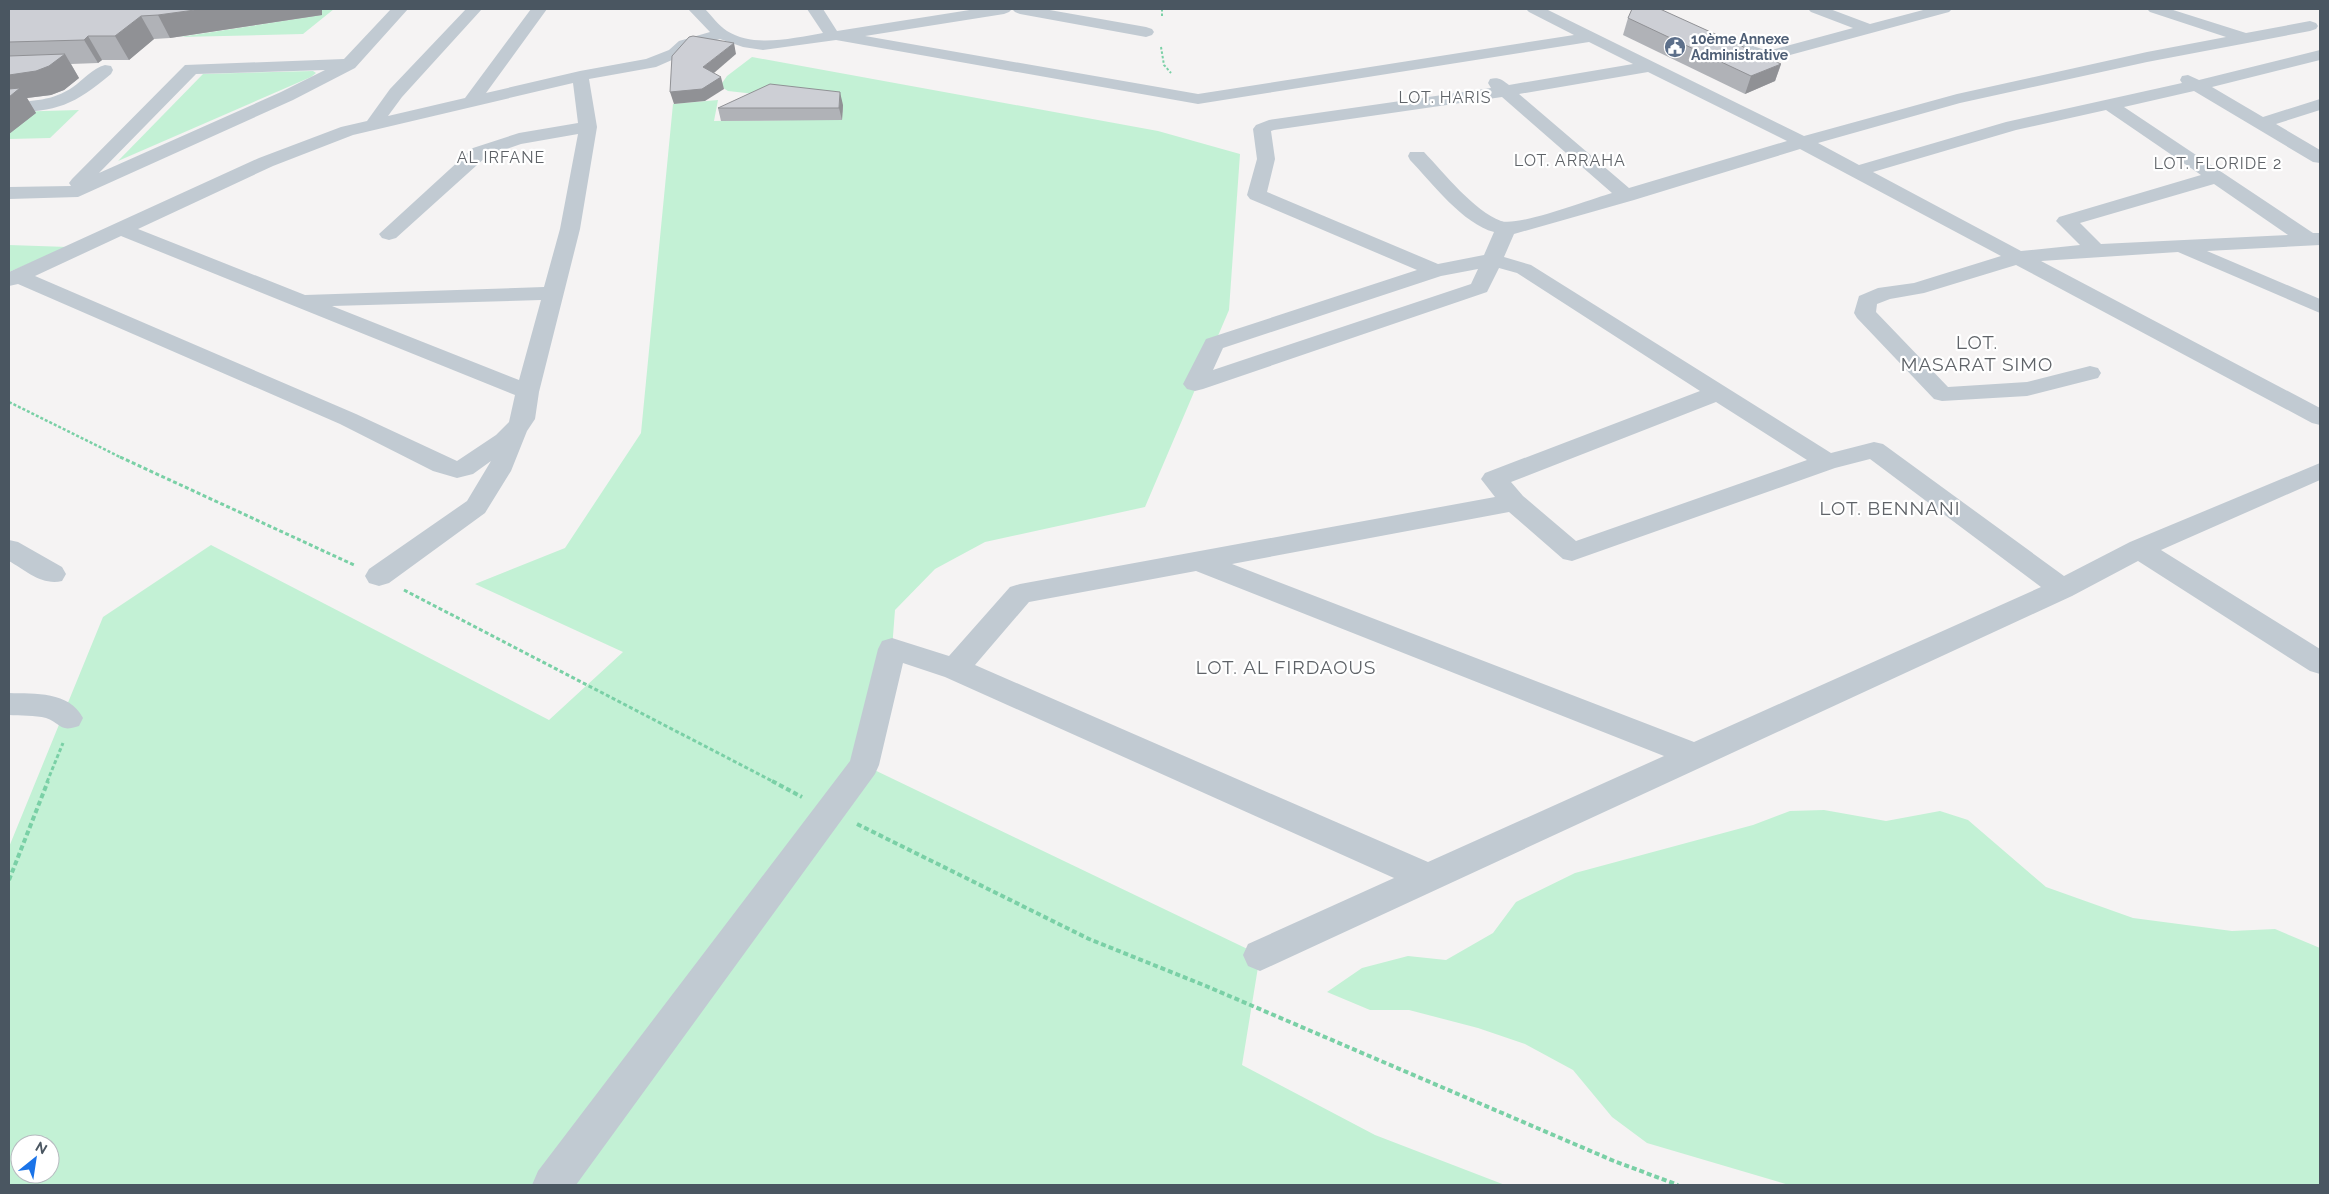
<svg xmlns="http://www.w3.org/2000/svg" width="2329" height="1194" font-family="Raleway,sans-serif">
<rect width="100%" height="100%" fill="#f5f3f3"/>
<!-- green -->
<g fill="#c3f1d5" fill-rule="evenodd">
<path d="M322,9H334L303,34L180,37L321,15Z"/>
<path d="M752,57L1158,131L1240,154L1229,310L1145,507L985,542L935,569L895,610L892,649L864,765L1260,955L1242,1065L1375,1135L1505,1185H9V847L103,617L211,545L549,720L623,652L475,584L565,548L641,433L673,104L718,100L714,121L793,120L773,96L728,91L720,86L727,76ZM20,1144H50V1174H20Z"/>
<path d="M313,71L316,73L311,77L118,161L203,74Z"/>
<path d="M79,110L50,138L9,139V112Z"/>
<path d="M9,245L68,247L9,272Z"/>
<path d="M1824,810L1886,821L1940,811L1968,820L2046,887L2133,918L2232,931L2275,929L2320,948V1185H1789L1647,1143L1612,1117L1573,1070L1525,1044L1478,1028L1409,1010H1370L1327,992L1362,968L1408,956L1446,960L1493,933L1516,902L1575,873L1753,825L1790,811Z"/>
</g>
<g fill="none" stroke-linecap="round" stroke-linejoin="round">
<!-- path-far3 -->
<g stroke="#7ad0a6" stroke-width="2" stroke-dasharray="2.5 2" stroke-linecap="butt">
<path d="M1162,9V18"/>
<path d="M1161,47L1164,65L1171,73"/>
</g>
<!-- path-far2 -->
<path stroke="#7ad0a6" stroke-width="2.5" stroke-dasharray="3 2" stroke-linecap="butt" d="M9,402L122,458"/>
<!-- path-far1 -->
<g stroke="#7ad0a6" stroke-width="3" stroke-dasharray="4 2.5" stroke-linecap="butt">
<path d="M120,457L354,565"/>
<path d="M404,590L774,782"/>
<path d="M47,782L63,743"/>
</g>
<!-- path -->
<g stroke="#7ad0a6" stroke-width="4" stroke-dasharray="5 3" stroke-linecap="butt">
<path d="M772,781L802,797"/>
<path d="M857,824L1089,939L1206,986L1614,1161L1678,1185"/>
<path d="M9,880L48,781"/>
</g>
<!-- minor -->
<g fill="#c1cad2" fill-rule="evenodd">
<path d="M391,9H408L355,68L293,100L78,197L9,199V187L71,186L69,183L72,179L185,65L344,59ZM325,70L281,92L99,173L196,74Z"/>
<path d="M466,9H482L402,97L388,116L465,98L531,9H547L486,93L580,71L646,59L669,50L679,41L710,32L688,9H705C711,15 719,26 727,31C754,48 793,38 823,33L807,9H823L837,31L976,9H1012L1009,12L1004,14L865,36L1198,94L1574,35L1529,12L1526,9H1546L1804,136L1957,94L2147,52L2226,37L2150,12L2147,9H2170L2246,33L2310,21L2316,23L2318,26L2316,29L2310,31L2147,62L1960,103L1818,143L1859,165L2006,122L2182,83L2180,80L2182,76L2188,75L2199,80L2320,50V60L2212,87L2263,117L2320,99V110L2276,124L2320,150V163L2313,162L2194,91L2124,107L2313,233H2320V245L2207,251L2320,299V313L2178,252L2041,261L2320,408V425L2312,423L2016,265L1924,293L1890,299L1877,304L1876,312L1948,387L2027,382L2090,366L2098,368L2101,373L2098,378L2027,396L1942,401L1934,399L1857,318L1854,313L1859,296L1878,288L1914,283L2001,256L1800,149L1634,200L1514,234L1504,257L1531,265L1831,453L1874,442L1883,444L2064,576L2130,542L2320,463V480L2161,550L2320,649V674L2310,671L2138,561L2072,596L1260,971L1248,966L1243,955L1248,944L1394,878L945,677L903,663L879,765L875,774L576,1185H532L538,1171L850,761L878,649L882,641L892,638L949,656L1010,587L1020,584L1495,497L1481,479L1485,473L1700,391L1517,273L1499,268L1487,292L1203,389L1195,391L1187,389L1183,384L1206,339L1417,270L1250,199L1247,195L1257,159L1253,129L1256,125L1269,120L1491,88L1488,83L1490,79C1499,77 1502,80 1509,85L1633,64L1589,42L1198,104L836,40L763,50L743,47L720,39L691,47L681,56L656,67L589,79L597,127L580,229L539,392L535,419L527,431L511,471L485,513L389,583L379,586L369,583L365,576L369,569L467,501L491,461L473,474L457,478L433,471L340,424L18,284L9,286V272L259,158L341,127L367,121L390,89ZM1648,72L1787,141L1629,188L1519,94ZM573,83L578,123L519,133L473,148L379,234L382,238L389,240L396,238L487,156L521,144L578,134L560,229L544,287L305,295L138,229L273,166L353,135ZM1502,97L1612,193C1591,199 1518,227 1501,221C1474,211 1444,173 1424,152H1410L1408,156L1410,160C1432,183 1463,224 1494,232L1484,255L1438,264L1267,192L1275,159L1271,131L1274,130ZM2106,110L2201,175L2059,217L2056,221L2080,245L2021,251L1873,172L2016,130ZM2214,184L2288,235L2101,244L2080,223ZM121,236L515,395L509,422L496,435L457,461L356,414L35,276ZM1478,269L1471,284L1213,370L1223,348L1441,276ZM541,300L519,380L332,306ZM1716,402L1807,460L1576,541L1523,496L1511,482ZM1870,459L2041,587L1694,742L1232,564L1509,512L1563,559L1572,561L1835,468ZM1196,571L1664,756L1428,862L975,665L1029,602Z"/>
<path d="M1012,9H1044L1146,27L1152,29L1154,32L1152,35L1146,37L1020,14L1015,12Z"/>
<path d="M1808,9H1830L1870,24L1927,9H1952L1949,12L1775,59H1760L1720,45L1718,42L1720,39L1726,37L1762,49H1775L1853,28L1811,12Z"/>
<path d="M105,65L111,66L113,70L111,74C74,105 57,112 9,112V102C32,101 53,101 73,87C83,80 93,68 105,65Z"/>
<path d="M9,540L18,542L62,567L66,574L62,581C42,586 25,570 9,561Z"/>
<path d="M9,693C35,694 69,691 83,718L79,726C59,733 61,723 46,718C35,715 20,716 9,715Z"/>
</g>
</g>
<!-- wall -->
<g fill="#b0b2b7">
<path d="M9,9H322V15L170,38L154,39L129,60H102L98,63L71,64L79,78L64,90L51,95L27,98L36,113L9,134Z"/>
<path d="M1628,18L1781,64L1775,81L1745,94L1623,35Z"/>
<path d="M843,105L842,120L721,121L718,108Z"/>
</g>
<!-- shaded-wall -->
<g fill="#909195">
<path d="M202,9H322V15L170,38L158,15Z"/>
<path d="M141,16L154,39L129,60L115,36Z"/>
<path d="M88,36L102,60L98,63L84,40Z"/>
<path d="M734,43L736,54L707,79L703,67Z"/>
<path d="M65,54L79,78L64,90L51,95L27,98L36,113L9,134V75Z"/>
<path d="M1781,64L1775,81L1745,94L1751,76Z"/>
<path d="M721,77L724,89L705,101L674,104L670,92Z"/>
<path d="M840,92L843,105L842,120L839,108Z"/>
</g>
<!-- building -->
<g fill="#cdcfd5" stroke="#909195">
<path d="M9,9H202L158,15L141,16L115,36H88L84,40L9,42Z"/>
<path d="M1632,9H1660L1781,64L1751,76L1628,18Z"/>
<path d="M693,36L734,43L703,67L721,77L702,89L670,92L672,56L689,37Z"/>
<path d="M65,54L49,66L36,71L9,75V56Z"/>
<path d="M770,84L840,92L839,108H718Z"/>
<path d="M20,88L9,97V89Z"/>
</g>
<!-- icons -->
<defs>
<g id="civic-disc" transform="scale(1.125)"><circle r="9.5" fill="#5c6f8a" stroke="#fff"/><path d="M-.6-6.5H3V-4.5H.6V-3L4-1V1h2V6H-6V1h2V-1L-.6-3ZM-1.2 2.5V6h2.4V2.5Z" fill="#fff"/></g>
</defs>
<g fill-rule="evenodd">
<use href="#civic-disc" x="1675" y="47"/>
</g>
<g text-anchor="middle" stroke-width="4.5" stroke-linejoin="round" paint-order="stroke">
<!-- far-service labels -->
<g font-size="14" font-weight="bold" fill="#4e5e75" stroke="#fff" text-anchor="start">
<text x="1691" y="44">10ème Annexe<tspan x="1691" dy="16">Administrative</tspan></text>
</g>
<!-- far-quarter labels -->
<g font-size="16" letter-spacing="1" fill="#5f6368" stroke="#fff">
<text x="1445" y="103">LOT. HARIS</text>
<text x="501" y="163">AL IRFANE</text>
<text x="1570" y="166">LOT. ARRAHA</text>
<text x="2218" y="169">LOT. FLORIDE 2</text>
</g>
<!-- quarter labels -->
<g font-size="19" letter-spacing="1" fill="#5f6368" stroke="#fff">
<text x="1977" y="349">LOT.<tspan x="1977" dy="22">MASARAT SIMO</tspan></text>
<text x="1890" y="515">LOT. BENNANI</text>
<text x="1286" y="674">LOT. AL FIRDAOUS</text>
</g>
</g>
<!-- border -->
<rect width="2329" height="1194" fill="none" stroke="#4a5661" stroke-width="20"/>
<!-- north arrow -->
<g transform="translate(35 1159) rotate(30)"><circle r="24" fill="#ffffff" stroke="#b7bbc0"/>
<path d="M0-4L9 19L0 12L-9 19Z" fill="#1a73e8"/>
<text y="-8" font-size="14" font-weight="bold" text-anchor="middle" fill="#4a5661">N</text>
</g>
</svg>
